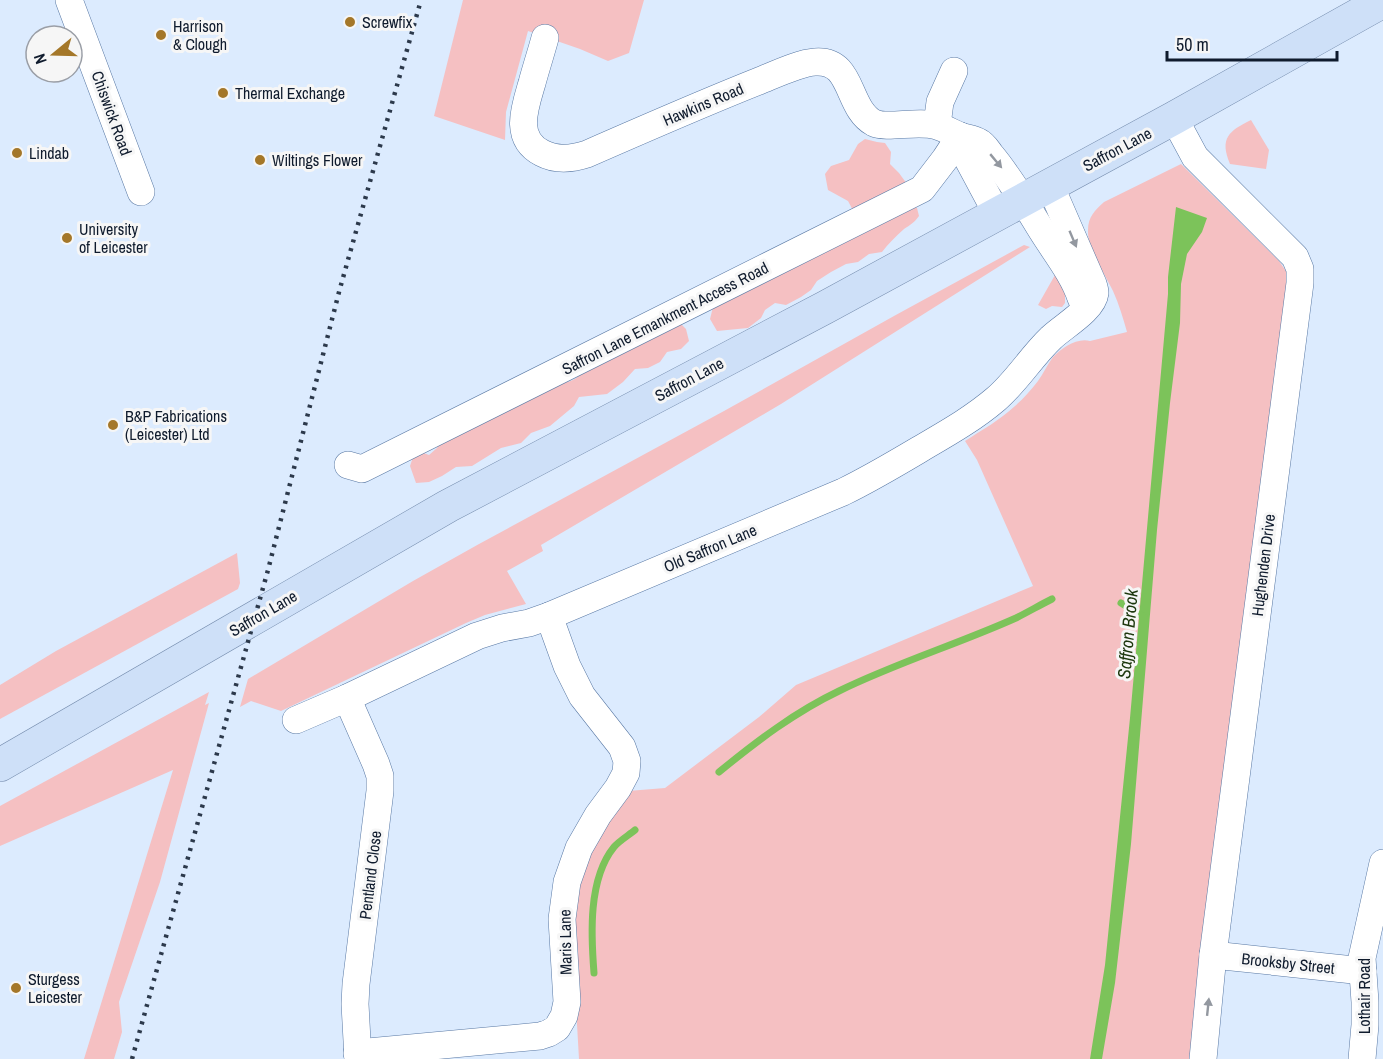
<svg xmlns="http://www.w3.org/2000/svg" width="1383" height="1059" font-family="'Archivo Narrow',sans-serif">
<rect width="100%" height="100%" fill="#dcebfe"/>
<!-- green -->
<g fill="#f5c0c2">
<path d="M463,0H644L629,53L608,61L580,49L528,31L506,112L505,140L434,116Z"/>
<path d="M1251,120L1269,150L1266,169L1230,164C1219,138 1229,131 1251,120Z"/>
<path d="M865,139L877,142L885,143L891,152L890,164L899,173L907,184L855,214L848,201L828,190L825,174L831,166L849,160L858,144Z"/>
<path d="M1181,164L1279,261L1288,274L1189,1059H579L571,920L583,865L628,791L665,788L759,717L796,685L1033,586L977,460L965,441C982,430 1000,420 1015,406C1023,399 1031,390 1038,381C1043,374 1047,365 1053,357C1061,348 1078,337 1090,341L1127,332C1123,318 1119,304 1113,291C1105,274 1087,249 1088,230C1088,217 1095,210 1104,202Z"/>
<path d="M911,204L917,208L919,216C915,222 910,225 904,229C896,236 888,244 882,252L869,254L858,262L846,264L831,272L817,281L811,290L801,297L786,305L775,303L765,310L761,318L748,328L717,331L710,319L713,307Z"/>
<path d="M1024,245L1030,247L781,404L541,545L543,551L507,571L526,604L485,615L466,623L281,711L251,701L240,707L248,679L413,581L479,544L724,411L894,316Z"/>
<path d="M1055,275L1065,293V303L1062,307L1052,306L1046,309L1038,305Z"/>
<path d="M680,323L686,329L689,341L681,349L667,352L660,362L648,368L635,369L623,382L607,394L579,397L574,406L550,426L531,433L521,443L501,448L472,466L456,467L442,476L429,482L416,483L410,466L413,457L421,452L429,455L437,448L443,435L549,383C564,383 571,384 582,373Z"/>
<path d="M237,553L240,583L238,589L0,719V685L56,651Z"/>
<path d="M209,692L205,705L209,703L160,882L119,1002L122,1032L114,1059H84L173,770L0,846V806Z"/>
</g>
<!-- water -->
<path fill="#7cc35a" d="M1176,207L1207,218L1202,232L1187,254L1181,284L1180,323L1170,403L1157,530L1131,844L1115,983L1102,1059H1090L1105,965L1130,718L1168,294V277Z"/>
<g fill="none" stroke-linecap="round" stroke-linejoin="round">
<!-- stream -->
<g stroke="#7cc35a" stroke-width="7">
<path d="M1121,603L1144,617"/>
<path d="M719,772C757,741 795,712 839,691C896,663 958,644 1016,618C1028,612 1040,605 1052,599"/>
<path d="M594,973C591,935 588,879 614,847C619,841 629,835 635,830"/>
</g>
<!-- minor casing -->
<g stroke="#5878a4" stroke-width="28">
<g id="minor">
<path d="M69,0L141,192"/>
<path d="M545,38C541,53 536,68 532,83C525,107 513,138 542,153C557,161 572,159 587,154C644,129 701,104 759,81C774,75 799,63 815,62C854,59 846,108 874,123C887,129 919,120 937,126C944,128 951,132 958,135C964,138 973,138 979,142C984,144 988,151 991,155C1011,179 1026,205 1042,231C1055,252 1073,274 1081,298"/>
<path d="M1174,118L1195,157L1295,257L1300,269V283L1213,955L1203,1059"/>
<path d="M937,125L940,102L954,71"/>
<path d="M960,136L966,156L997,214"/>
<path d="M348,465L362,469L922,189L945,159L960,136"/>
<path d="M347,698L376,764L380,776V791L356,984L355,1004L358,1059"/>
<path d="M296,720L347,698L477,636L502,628L529,623L549,616L843,492C872,478 900,461 927,445C951,431 975,417 996,399C1017,381 1031,357 1051,338C1062,327 1093,310 1095,293C1095,290 1094,287 1093,284L1050,185"/>
<path d="M1213,955L1363,971"/>
<path d="M357,1053L540,1036L549,1033L557,1028L564,1016L567,1002L562,919L567,882L579,848L598,815L618,788L626,773L627,761L622,747L582,696L567,666L549,616"/>
<path d="M1362,1059L1365,1025V1002L1362,958L1383,863"/>
</g>
</g>
<!-- major casing -->
<g stroke="#768dae" stroke-width="34">
<path id="major" d="M0,765L448,506L826,307L1174,118L1383,1"/>
</g>
<!-- minor -->
<use href="#minor" stroke="#fff" stroke-width="27"/>
<!-- major -->
<use href="#major" stroke="#cee0f8" stroke-width="33"/>
<!-- rail -->
<path stroke="#2c394b" stroke-width="4.5" stroke-dasharray="3 6" stroke-linecap="butt" d="M132,1059L268,570L339,292L421,0"/>
</g>
<!-- one-way arrows -->
<defs><path id="oneway-solid" d="M-6-.8H1V-3.2L6.5 0L1 3.2V.8H-6Z" transform="scale(1.5)"/></defs>
<g fill="#9398a0">
<use href="#oneway-solid" transform="translate(996 161) rotate(50)"/>
<use href="#oneway-solid" transform="translate(1073 239) rotate(67)"/>
<use href="#oneway-solid" transform="translate(1208 1007) rotate(-84)"/>
</g>
<!-- markers -->
<g fill="#a47729" stroke="#f6f6f6" stroke-width="2">
<circle cx="350" cy="22" r="6"/>
<circle cx="161" cy="35" r="6"/>
<circle cx="223" cy="93" r="6"/>
<circle cx="17" cy="153" r="6"/>
<circle cx="260" cy="160" r="6"/>
<circle cx="67" cy="238" r="6"/>
<circle cx="113" cy="425" r="6"/>
<circle cx="16" cy="988" r="6"/>
</g>
<g text-anchor="middle" stroke-width="6" stroke-linejoin="round" paint-order="stroke">
<!-- poi labels -->
<g font-size="16" fill="#0f1b2d" stroke="#f6f6f6" text-anchor="start">
<text x="362" y="28">Screwfix</text>
<text x="173" y="32">Harrison<tspan x="173" dy="18">&amp; Clough</tspan></text>
<text x="235" y="99">Thermal Exchange</text>
<text x="29" y="159">Lindab</text>
<text x="272" y="166">Wiltings Flower</text>
<text x="79" y="235">University<tspan x="79" dy="18">of Leicester</tspan></text>
<text x="125" y="422">B&amp;P Fabrications<tspan x="125" dy="18">(Leicester) Ltd</tspan></text>
<text x="28" y="985">Sturgess<tspan x="28" dy="18">Leicester</tspan></text>
</g>
<!-- street labels -->
<g font-size="16" fill="#0f1b2d" stroke="#f6f6f6">
<text transform="translate(703 104) rotate(-23)" y="6">Hawkins Road</text>
<text transform="translate(112 113) rotate(70)" y="6">Chiswick Road</text>
<text transform="translate(1117 149) rotate(-28)" y="6">Saffron Lane</text>
<text transform="translate(665 318) rotate(-27)" y="6">Saffron Lane Emankment Access Road</text>
<text transform="translate(689 379) rotate(-28)" y="6">Saffron Lane</text>
<text transform="translate(710 548) rotate(-23)" y="6">Old Saffron Lane</text>
<text transform="translate(1263 565) rotate(-83)" y="6">Hughenden Drive</text>
<text transform="translate(263 613) rotate(-30)" y="6">Saffron Lane</text>
<text transform="translate(370 875) rotate(-83)" y="6">Pentland Close</text>
<text transform="translate(565 942) rotate(-91)" y="6">Maris Lane</text>
<text transform="translate(1288 963) rotate(6)" y="6">Brooksby Street</text>
<text transform="translate(1364 996) rotate(-90)" y="6">Lothair Road</text>
</g>
<!-- water labels -->
<g font-size="18" font-style="italic" fill="#1d380e" stroke="#f6f6f6">
<text transform="translate(1128 634) rotate(-85)" y="6">Saffron Brook</text>
</g>
</g>
<!-- north arrow -->
<g transform="translate(54 54) rotate(251)"><circle r="28" fill="#f6f6f6" stroke="#9a9ea6" stroke-width="1.5"/>
<path d="M0-4.5L10 22L0 15L-10 22Z" fill="#a47729"/>
<text y="-9" font-size="16" font-weight="bold" text-anchor="middle" fill="#0f1b2d">N</text>
</g>
<!-- scale -->
<path d="M1167 51v9h170v-9" fill="none" stroke="#0f1b2d" stroke-width="3"/>
<text x="1176" y="51" font-size="18" fill="#0f1b2d" stroke="#f6f6f6" stroke-width="4.5" paint-order="stroke">50 m</text>
</svg>
